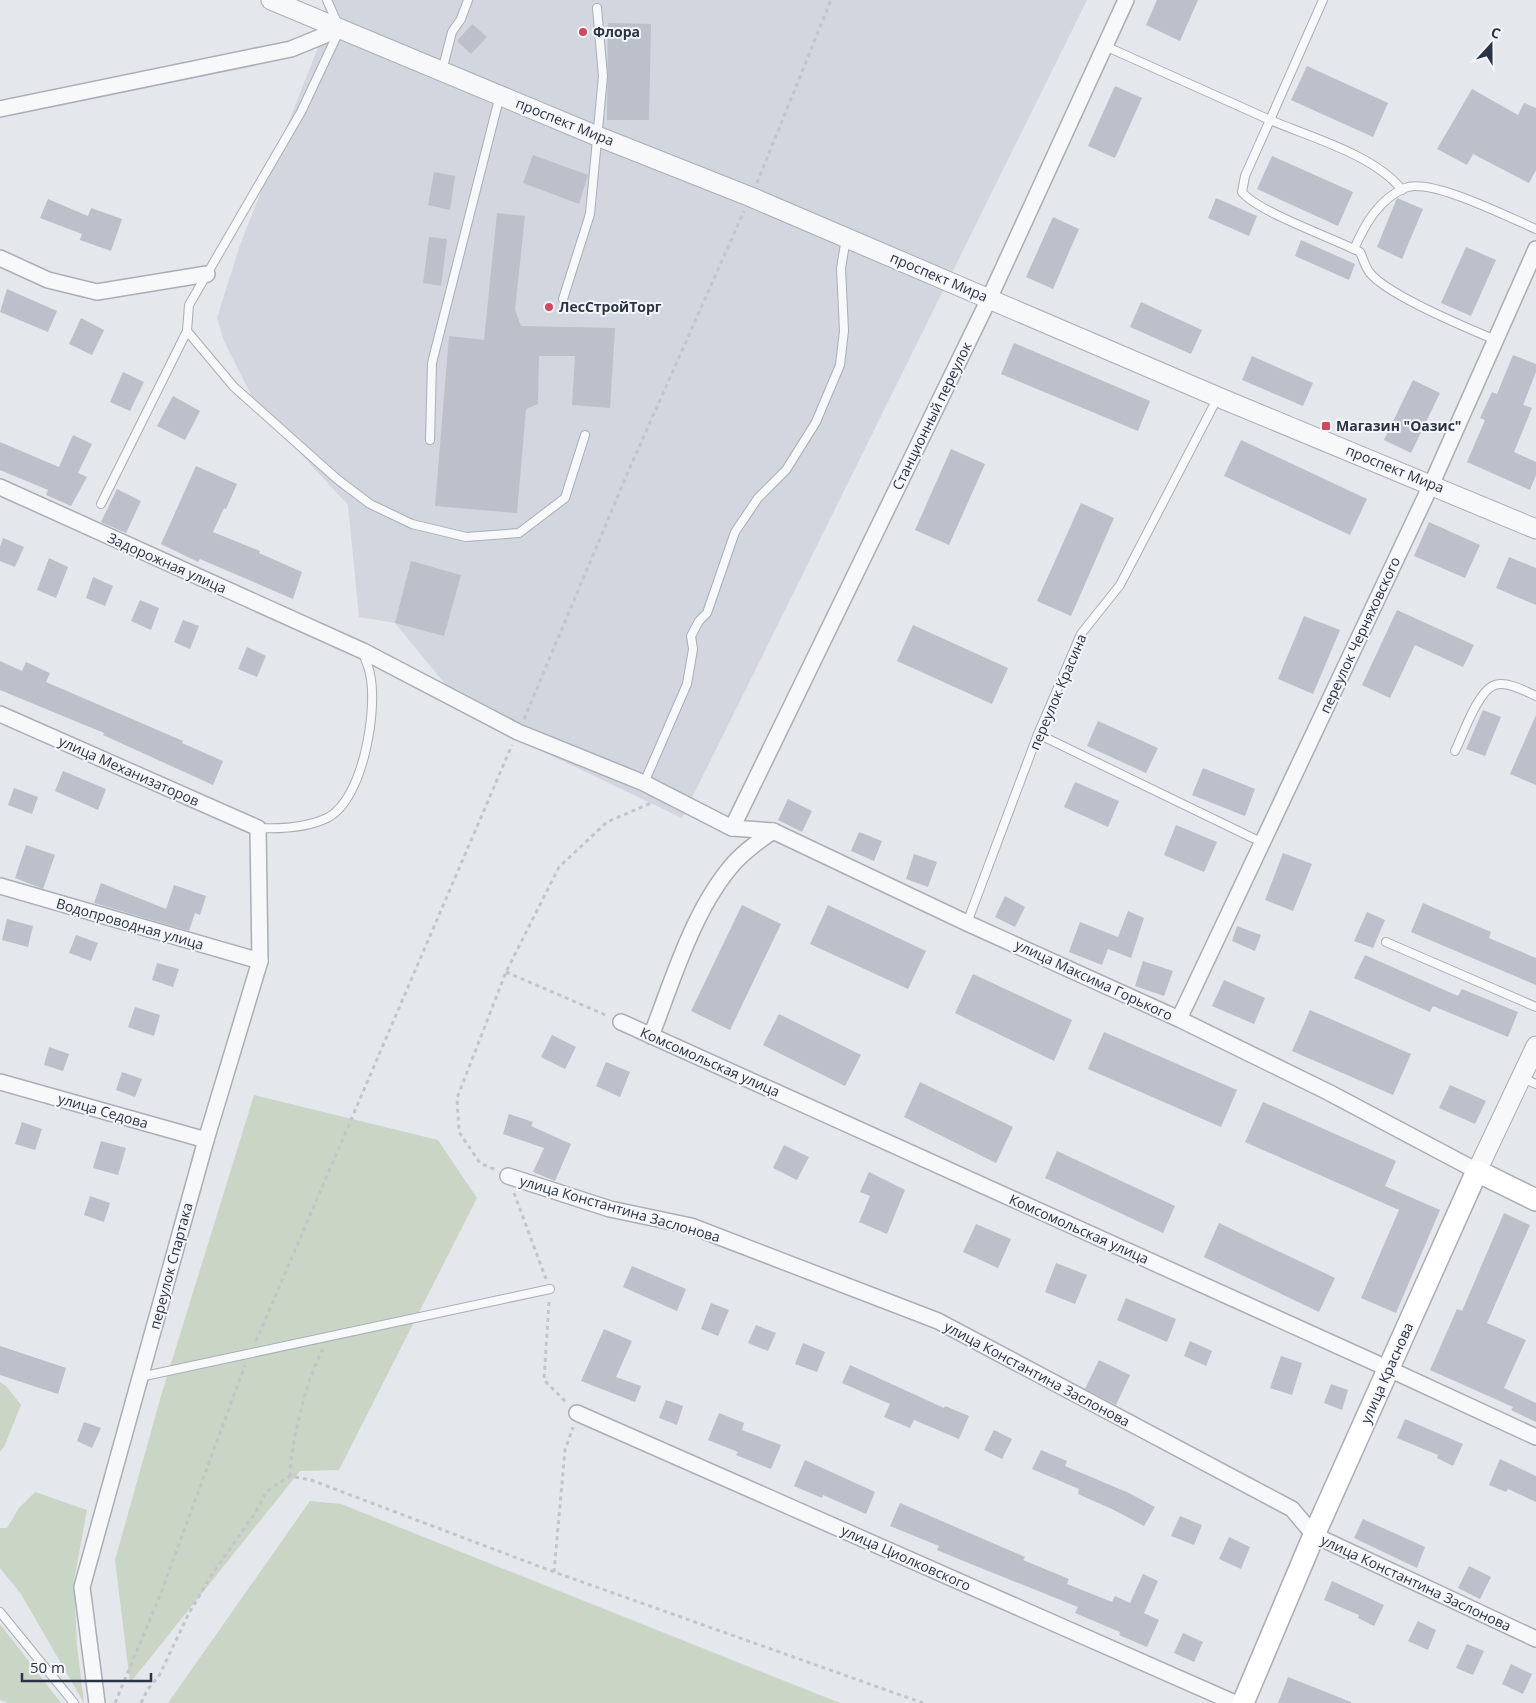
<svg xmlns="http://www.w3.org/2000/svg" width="1536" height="1703" font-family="'Open Sans',sans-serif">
<rect width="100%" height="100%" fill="#e4e7ec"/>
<!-- built -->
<path fill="#d2d6de" d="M324,0H1087L682,818L473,718L395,623L359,617L348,505L256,405L224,341L217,318L240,245L325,30Z"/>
<!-- green -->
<g fill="#c9d6c5">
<path d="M254,1095L438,1140L477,1198L339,1470L300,1471L130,1683L115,1560L161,1396Z"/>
<path d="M0,1382L7,1387L21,1405L4,1447L0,1452Z"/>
<path d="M35,1492L87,1510L74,1581L77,1646L84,1703L21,1594L0,1568V1528H7L19,1508Z"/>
<path d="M310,1501L341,1504L840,1703H168Z"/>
<path d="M0,1624L61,1703H8L0,1700Z"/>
</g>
<!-- building -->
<g fill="#bbc0ca">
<path d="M1157,0H1198L1180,41L1146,25Z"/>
<path d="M608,23L651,24L649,120H607Z"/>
<path d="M472,24L487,37L471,54L457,41Z"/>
<path d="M1307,66L1388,103L1373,137L1291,100Z"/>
<path d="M1115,86L1142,98L1115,158L1088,146Z"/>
<path d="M1472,89L1518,115L1524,103L1536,108V170L1529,183L1473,154L1467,165L1437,149Z"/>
<path d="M533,155L588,175L579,204L523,183Z"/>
<path d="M1272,156L1353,192L1338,226L1257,189Z"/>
<path d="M434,172L455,176L450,210L428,205Z"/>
<path d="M1216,198L1257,216L1249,236L1208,218Z"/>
<path d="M1397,198L1423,209L1402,259L1377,247Z"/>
<path d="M48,199L88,216L91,208L122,219L111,251L80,240L82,234L40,218Z"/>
<path d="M497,213L525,216L515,310L521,326L615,328L610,408L572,405L575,356H539L538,404L526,409L517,513L435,506L449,336L484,340Z"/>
<path d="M1053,217L1079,229L1053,289L1026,277Z"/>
<path d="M429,237L447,239L441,286L423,283Z"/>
<path d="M1301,240L1355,264L1349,280L1295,256Z"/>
<path d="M1466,247L1496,260L1471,316L1441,303Z"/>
<path d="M7,289L57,311L48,332L0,312Z"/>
<path d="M1141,302L1202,330L1191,354L1130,327Z"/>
<path d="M81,318L104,330L92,355L69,344Z"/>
<path d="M1014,343L1150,401L1138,431L1001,374Z"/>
<path d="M1513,355L1536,364V372L1523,405L1532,408L1514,452L1536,462V475L1530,490L1467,462L1485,420L1480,418L1492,392L1497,394Z"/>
<path d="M1252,356L1313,383L1303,406L1242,380Z"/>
<path d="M123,372L144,382L130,411L110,402Z"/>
<path d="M1413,380L1440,393L1411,453L1384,440Z"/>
<path d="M173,396L200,411L185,440L157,426Z"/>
<path d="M73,435L92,444L78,473L87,477L71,506L46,495L48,490L0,470V442L59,467Z"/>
<path d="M1241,440L1367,499L1350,535L1224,476Z"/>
<path d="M951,449L985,464L949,545L915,530Z"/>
<path d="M196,466L237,484L226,509L224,508L213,532L260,551L259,553L302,572L293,599L200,559L198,562L161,544Z"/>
<path d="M117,489L141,501L126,533L101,522Z"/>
<path d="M1081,503L1114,518L1071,616L1037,601Z"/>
<path d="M1429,522L1480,545L1465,578L1414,556Z"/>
<path d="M3,538L24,547L15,567L0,561V547Z"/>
<path d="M1509,557L1536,568V605L1496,588Z"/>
<path d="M49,558L68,567L56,598L37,590Z"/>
<path d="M411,561L461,575L444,636L395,623Z"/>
<path d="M93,577L113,586L105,606L86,598Z"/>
<path d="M140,600L159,608L151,630L131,621Z"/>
<path d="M1397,610L1474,645L1463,667L1415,645L1390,698L1362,685Z"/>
<path d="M1304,616L1340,630L1313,694L1278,679Z"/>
<path d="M183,620L199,626L190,649L174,642Z"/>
<path d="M913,625L1008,668L992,704L897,661Z"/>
<path d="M247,647L266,656L257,677L238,669Z"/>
<path d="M0,661L22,671L26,662L50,673L46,682L183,741L182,743L223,761L213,785L103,735L104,733L0,690Z"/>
<path d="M1483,710L1501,717L1485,756L1466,749Z"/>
<path d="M1536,715V785L1510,774Z"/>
<path d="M1098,721L1158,748L1146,773L1087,746Z"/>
<path d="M1203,768L1255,789L1245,816L1192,795Z"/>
<path d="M63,771L106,789L98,810L55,791Z"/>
<path d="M1075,782L1119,801L1108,827L1064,807Z"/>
<path d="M14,788L38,797L32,814L8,805Z"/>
<path d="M788,799L812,811L802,832L778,820Z"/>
<path d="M1176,825L1217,842L1204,872L1164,855Z"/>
<path d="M859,832L882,841L874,861L851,851Z"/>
<path d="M26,845L55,855L43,889L15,878Z"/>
<path d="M1283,853L1312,864L1293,911L1265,900Z"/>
<path d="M914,854L937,862L928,887L906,879Z"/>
<path d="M101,883L166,909L174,885L206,896L200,915L195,913L189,931L94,903Z"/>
<path d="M1005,896L1025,907L1015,927L995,917Z"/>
<path d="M1423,903L1491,932L1489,938L1536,958V985L1411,932Z"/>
<path d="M742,905L781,924L730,1030L691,1011Z"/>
<path d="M828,905L926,951L908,989L810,944Z"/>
<path d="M1128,911L1144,918L1131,958L1108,949L1102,965L1069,952L1080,922L1118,937Z"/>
<path d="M1367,912L1385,920L1373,948L1354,941Z"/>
<path d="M7,919L33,926L28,947L2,940Z"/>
<path d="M1237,926L1261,935L1255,951L1232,941Z"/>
<path d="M76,935L98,943L91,961L69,953Z"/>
<path d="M1365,955L1458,996L1462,989L1518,1012L1508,1037L1433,1006L1430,1012L1354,978Z"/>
<path d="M1143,961L1173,971L1164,996L1135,986Z"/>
<path d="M157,963L179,969L173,987L152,980Z"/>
<path d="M973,974L1072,1020L1054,1061L955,1013Z"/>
<path d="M1224,980L1265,998L1254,1024L1212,1006Z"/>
<path d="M135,1007L160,1015L154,1036L128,1027Z"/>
<path d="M1310,1010L1411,1054L1393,1095L1292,1051Z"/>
<path d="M779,1014L861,1055L845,1086L763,1045Z"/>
<path d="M1104,1032L1237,1090L1221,1127L1088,1069Z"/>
<path d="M552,1035L576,1047L565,1069L541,1057Z"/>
<path d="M49,1047L69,1054L63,1071L44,1065Z"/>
<path d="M606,1062L630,1072L620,1097L596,1086Z"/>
<path d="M122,1072L142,1079L135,1097L116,1090Z"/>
<path d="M920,1082L1013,1127L996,1163L904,1117Z"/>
<path d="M1450,1085L1486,1101L1475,1124L1439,1108Z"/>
<path d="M1263,1102L1396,1161L1385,1186L1440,1210L1396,1313L1361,1298L1399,1210L1245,1142Z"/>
<path d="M509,1114L533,1122L531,1126L571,1144L555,1181L533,1172L544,1148L503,1134Z"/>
<path d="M22,1122L42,1129L35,1150L15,1144Z"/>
<path d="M101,1141L126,1148L118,1175L93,1168Z"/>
<path d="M784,1145L809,1157L797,1180L773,1168Z"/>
<path d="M1057,1151L1175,1206L1163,1233L1045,1178Z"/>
<path d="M869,1172L905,1190L887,1234L859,1222L870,1196L860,1192Z"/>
<path d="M90,1196L110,1203L104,1222L84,1215Z"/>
<path d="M1504,1213L1530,1225L1487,1323L1526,1340L1504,1388L1536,1403V1422L1511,1410L1513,1407L1430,1370L1457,1309L1462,1311Z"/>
<path d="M1219,1223L1335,1278L1319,1312L1204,1257Z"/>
<path d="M976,1224L1011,1239L998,1268L963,1252Z"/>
<path d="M1056,1263L1087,1275L1075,1304L1045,1292Z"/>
<path d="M632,1266L686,1289L677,1311L623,1287Z"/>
<path d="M1126,1298L1176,1319L1167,1342L1117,1320Z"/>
<path d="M711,1303L729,1310L718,1336L701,1329Z"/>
<path d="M756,1325L776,1333L768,1351L748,1343Z"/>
<path d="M604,1329L632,1341L616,1377L641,1386L635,1402L581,1381Z"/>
<path d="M1190,1341L1212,1351L1206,1366L1184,1356Z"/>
<path d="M803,1343L825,1352L817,1372L795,1364Z"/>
<path d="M0,1346L66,1368L58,1394L0,1375Z"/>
<path d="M1281,1356L1302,1363L1292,1395L1270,1388Z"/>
<path d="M1099,1360L1130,1375L1116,1405L1085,1389Z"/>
<path d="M850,1365L944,1408L945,1406L969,1416L959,1439L914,1420L910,1428L884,1417L890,1404L842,1383Z"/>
<path d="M1331,1384L1348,1390L1342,1410L1324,1403Z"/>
<path d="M666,1400L683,1406L677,1425L659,1418Z"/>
<path d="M719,1413L744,1423L742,1430L781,1445L771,1469L736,1455L738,1452L708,1440Z"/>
<path d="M1405,1419L1463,1444L1453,1466L1437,1458L1438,1455L1397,1438Z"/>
<path d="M84,1422L101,1428L92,1448L77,1441Z"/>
<path d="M994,1430L1012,1439L1002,1459L984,1450Z"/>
<path d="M1041,1450L1067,1461L1065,1466L1129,1493L1155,1507L1144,1526L1114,1510L1078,1494L1079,1489L1032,1469Z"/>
<path d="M1500,1459L1536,1476V1502L1508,1489L1506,1492L1489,1485Z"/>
<path d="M805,1460L875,1492L866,1514L823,1495L822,1498L794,1486Z"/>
<path d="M900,1503L1025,1557L1023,1560L1069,1579L1067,1584L1112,1602L1115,1596L1130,1603L1143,1574L1158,1581L1144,1613L1159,1620L1147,1647L1119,1635L1120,1632L1075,1613L1078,1607L966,1562L937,1550L939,1546L890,1526Z"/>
<path d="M1180,1516L1202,1525L1194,1545L1171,1536Z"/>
<path d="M1363,1519L1425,1547L1417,1568L1354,1538Z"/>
<path d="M1229,1537L1250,1547L1241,1569L1219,1559Z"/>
<path d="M1469,1566L1491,1577L1480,1599L1458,1588Z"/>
<path d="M1332,1581L1384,1605L1374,1626L1358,1618L1359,1615L1324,1600Z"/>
<path d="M1418,1621L1436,1630L1428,1650L1408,1641Z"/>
<path d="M1183,1633L1203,1642L1194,1662L1174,1653Z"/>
<path d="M1467,1644L1484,1651L1473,1675L1456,1668Z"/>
<path d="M1511,1664L1532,1674L1523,1694L1502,1684Z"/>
<path d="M1288,1677L1351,1702V1703H1278Z"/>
</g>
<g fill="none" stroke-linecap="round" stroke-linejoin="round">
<!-- service casing -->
<g stroke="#a9aeb7" stroke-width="10">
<g id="service">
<path d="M327,0L340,29L301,112L189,305L187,331L234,387L337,479L370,504L412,524L466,537L519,533L565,498L585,435"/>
<path d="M1105,46L1270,120L1323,0"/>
<path d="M442,71L452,32L461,19L468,0"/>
<path d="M1402,190C1375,155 1310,137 1270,120L1245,176L1242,192C1258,212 1333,238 1360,252C1363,258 1365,267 1370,273C1389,296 1466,327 1495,340"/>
<path d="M1354,249C1365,224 1379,199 1405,188C1430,177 1510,218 1536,229"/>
<path d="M563,299L590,214L603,76L597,8"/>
<path d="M430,440L432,363L500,95"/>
<path d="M101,504L187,331"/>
<path d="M1038,734L1261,842"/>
<path d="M1455,751C1463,735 1478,690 1495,685C1507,681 1525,691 1536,696"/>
<path d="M644,783L687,684L693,649L691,636L699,621L707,613L735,532L758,498L786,470L816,422L840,365L844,331L841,268L846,238"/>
<path d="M258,828C281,829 308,828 329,817C363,798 378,710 370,674C369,667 365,660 363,652"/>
<path d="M967,923L1038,734L1081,634L1120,585L1218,397"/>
<path d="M1386,942L1536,1007"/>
<path d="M1522,1078L1536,1084"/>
<path d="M140,1377L550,1289"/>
<path d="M0,1612L74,1703"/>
</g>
</g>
<!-- minor casing -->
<g stroke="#a9aeb7" stroke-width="18">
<g id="minor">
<path d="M0,109L291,49L340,29"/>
<path d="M0,258L48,280L97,292L207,274"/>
<path d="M0,487L363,651L518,732L644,783L732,828L773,831L967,923L1179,1019L1328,1092L1477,1171"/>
<path d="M0,714L258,828L260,961L206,1140L82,1587L97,1703"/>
<path d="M732,828L989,299L1126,0"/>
<path d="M0,886L260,961"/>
<path d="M1179,1019L1432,483L1536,249"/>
<path d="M621,1022L1389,1369L1536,1437"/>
<path d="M651,1036C673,980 694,907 735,862C746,850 760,840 773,831"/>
<path d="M0,1082L206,1140"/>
<path d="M508,1176L610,1209L691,1226L938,1321L1292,1509L1314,1535L1536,1639"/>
<path d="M577,1413L1235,1703"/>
</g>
</g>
<!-- tertiary casing -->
<g stroke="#a9aeb7" stroke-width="21">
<g id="tertiary">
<path d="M271,0L597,136L751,197L1218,397L1536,529"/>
<path d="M1477,1171L1536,1046"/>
</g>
</g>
<!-- secondary casing -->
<g stroke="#a9aeb7" stroke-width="24">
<path id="secondary" d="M1243,1703L1314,1535L1477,1171L1536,1200"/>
</g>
<!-- path -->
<g stroke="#c2c5cb" stroke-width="3" stroke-dasharray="4 4" stroke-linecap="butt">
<path d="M757,183L831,0"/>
<path d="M524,719L628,472L744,211"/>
<path d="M506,972L608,1016"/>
<path d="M494,1169L480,1163L459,1132L457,1098L506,972L559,867L607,822L651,803"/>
<path d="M514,1193L546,1279"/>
<path d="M549,1302L544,1380L567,1403"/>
<path d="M256,1341L512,745"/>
<path d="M290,1476C291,1442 306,1380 323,1349"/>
<path d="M554,1572L565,1450L573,1427"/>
<path d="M115,1703L161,1593L245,1365"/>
<path d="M141,1703L148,1689L159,1676L189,1613L211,1576L257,1510L267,1491L290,1476L311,1480L554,1572L923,1703"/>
</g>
<!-- service -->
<use href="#service" stroke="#f7f8fa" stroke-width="8"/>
<!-- minor -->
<use href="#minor" stroke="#f7f8fa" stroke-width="15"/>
<!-- tertiary -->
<use href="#tertiary" stroke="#f7f8fa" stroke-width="19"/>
<!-- secondary -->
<use href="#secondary" stroke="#fff" stroke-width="21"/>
</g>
<!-- markers -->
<g fill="#d1495b" stroke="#f4f6f9" stroke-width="2">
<circle cx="583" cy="32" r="5"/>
<circle cx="549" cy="307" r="5"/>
<rect x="1321" y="421" width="10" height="10" rx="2.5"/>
</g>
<g text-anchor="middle" stroke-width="4" stroke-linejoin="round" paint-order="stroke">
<!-- poi labels -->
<g font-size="14" font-weight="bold" fill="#2b3445" stroke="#f4f6f9" text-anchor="start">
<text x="593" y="37">Флора</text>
<text x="559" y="312">ЛесСтройТорг</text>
<text x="1336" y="431">Магазин "Оазис"</text>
</g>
<!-- street labels -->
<g font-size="14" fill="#2b3445" stroke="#f4f6f9">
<text transform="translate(565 122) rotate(22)" y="5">проспект Мира</text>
<text transform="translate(939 277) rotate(23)" y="5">проспект Мира</text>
<text transform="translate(932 416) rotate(-64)" y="5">Станционный переулок</text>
<text transform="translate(1395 469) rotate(22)" y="5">проспект Мира</text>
<text transform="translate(167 563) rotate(24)" y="5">Задорожная улица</text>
<text transform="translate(1360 635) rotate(-65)" y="5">переулок Черняховского</text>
<text transform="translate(1058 692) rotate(-67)" y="5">переулок Красина</text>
<text transform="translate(129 771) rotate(24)" y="5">улица Механизаторов</text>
<text transform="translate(130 924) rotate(16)" y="5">Водопроводная улица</text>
<text transform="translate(1094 980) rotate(25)" y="5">улица Максима Горького</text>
<text transform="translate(710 1062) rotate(24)" y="5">Комсомольская улица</text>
<text transform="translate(103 1111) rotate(16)" y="5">улица Седова</text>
<text transform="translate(620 1209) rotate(16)" y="5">улица Константина Заслонова</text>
<text transform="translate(1079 1229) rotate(24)" y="5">Комсомольская улица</text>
<text transform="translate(171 1266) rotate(-75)" y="5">переулок Спартака</text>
<text transform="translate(1387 1373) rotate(-66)" y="5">улица Краснова</text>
<text transform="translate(1037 1374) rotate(28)" y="5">улица Константина Заслонова</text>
<text transform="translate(906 1558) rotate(24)" y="5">улица Циолковского</text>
<text transform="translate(1416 1583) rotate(25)" y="5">улица Константина Заслонова</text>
</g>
</g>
<!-- north arrow -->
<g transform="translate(1491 45) rotate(21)" stroke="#f4f6f9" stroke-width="4" paint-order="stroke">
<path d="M0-4L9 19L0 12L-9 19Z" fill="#2b3445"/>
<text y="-8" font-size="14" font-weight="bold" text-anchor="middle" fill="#2b3445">С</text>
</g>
<!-- scale -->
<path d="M22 1673v8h129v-8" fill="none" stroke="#2b3445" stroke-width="2.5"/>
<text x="30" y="1673" font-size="15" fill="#2b3445" stroke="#f4f6f9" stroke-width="4" paint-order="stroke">50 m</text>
</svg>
